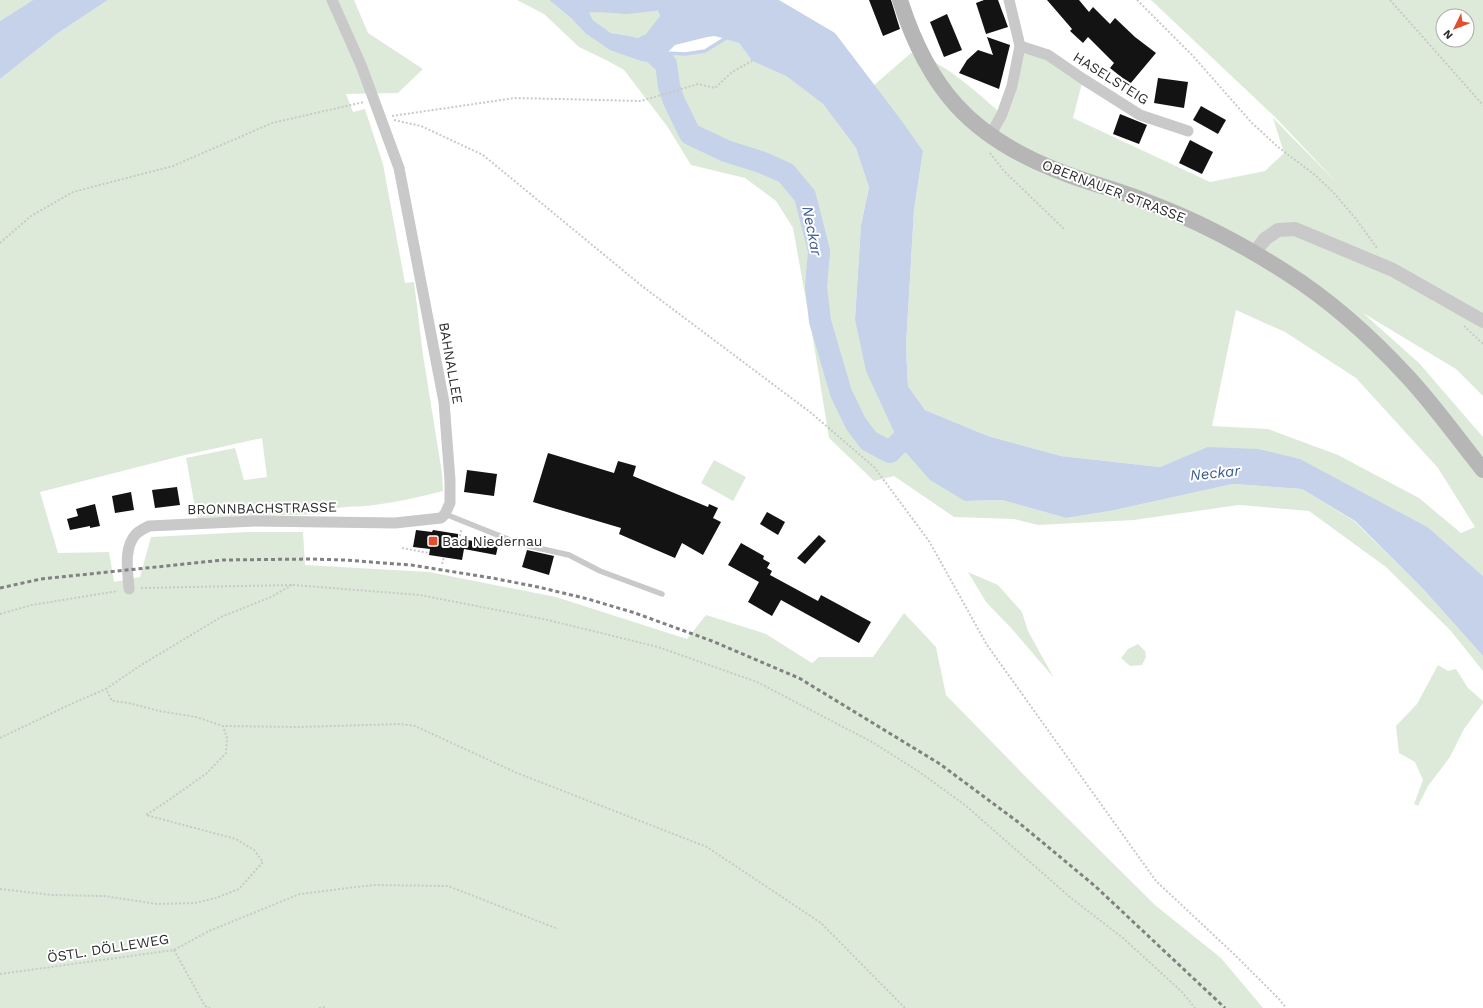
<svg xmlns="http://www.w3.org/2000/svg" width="1483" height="1008" viewBox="0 0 1483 1008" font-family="'Work Sans',sans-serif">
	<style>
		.green { fill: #deead9; fill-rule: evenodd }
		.water { fill: #c5d2ea }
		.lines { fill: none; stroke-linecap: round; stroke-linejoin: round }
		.stream { stroke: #c5d2ea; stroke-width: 3.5 }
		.river { stroke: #c5d2ea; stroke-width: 22 }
		.building { fill: #131313 }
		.path { stroke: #c9c9c9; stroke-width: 2; stroke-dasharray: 2 2; stroke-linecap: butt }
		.service { stroke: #c9c9c9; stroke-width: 5.5 }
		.minor { stroke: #c9c9c9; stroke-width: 11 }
		.tertiary { stroke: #c9c9c9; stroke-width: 14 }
		.secondary { stroke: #b6b6b6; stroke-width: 16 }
		.rail { stroke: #818181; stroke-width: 3; stroke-dasharray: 4 3; stroke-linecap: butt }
		.poi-dot { fill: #e44d2d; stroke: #fff; stroke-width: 1.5 }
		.labels { text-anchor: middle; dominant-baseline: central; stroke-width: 4; stroke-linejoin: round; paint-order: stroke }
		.street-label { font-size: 14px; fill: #2c2c2c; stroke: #fff }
		.poi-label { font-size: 14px; fill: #2c2c2c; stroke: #fff; text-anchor: start }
		.water-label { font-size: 15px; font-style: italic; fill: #3b588d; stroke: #fff }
	</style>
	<rect width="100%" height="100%" fill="#fff"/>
	<!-- green -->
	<g class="green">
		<polygon points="0,0 33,0 0,21"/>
		<path d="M108,0H354L368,33L423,69L398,93L346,94L353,112L365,109L383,164L405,283L414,282L423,355L442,473L443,491C420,497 397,502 374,505C357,508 337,504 322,514L197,518L186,458L235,448L244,480L267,477L262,438L181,456L40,492L58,553L109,552L114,582L140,577L151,537L248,532H303L305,565L429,572L556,597L687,639L706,615L766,634L812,663L819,657H873L904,613L936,647L946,695L1031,782L1155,905L1221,958L1263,1008H0V79L58,33Z"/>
		<polygon points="517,0 549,0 571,18 585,33 667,53 685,54 705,51 726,38 739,43 752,61 786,76 823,104 856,148 869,186 861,225 855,319 965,501 1002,500 1066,518 1110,511 1233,484 1302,489 1354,521 1424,590 1483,656 1483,671 1450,630 1386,567 1309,511 1239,505 1134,520 1038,525 1014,519 954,517 894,476 874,481 829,438 813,339 793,228 776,201 745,178 691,165 667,126 624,70 608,61 579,47 544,14"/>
		<polygon points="581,0 652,0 660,16 642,40 624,35 611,33 593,20 584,2"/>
		<path d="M1151,0H1483V396L1456,369L1363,313L1419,363L1483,437V576L1429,528L1207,447L1160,467L1061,456L988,436L925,410L908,386L906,346L914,210L923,151L873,86L911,53C943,60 977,93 1002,114L1020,46L1083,79L1073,118L1210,182L1265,171L1284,153L1273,118L1340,186L1275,117ZM1443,16H1467V40H1443ZM1236,310L1285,332L1356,378L1438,468L1475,527L1461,533L1419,498L1338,455L1268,429L1212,426Z"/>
		<polygon points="714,460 746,477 733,501 701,483"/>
		<polygon points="968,572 998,585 1022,612 1028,631 1054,678 1012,629 986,602"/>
		<polygon points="1138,644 1145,651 1146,657 1142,665 1130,666 1121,658 1128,649"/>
		<polygon points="1438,665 1448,671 1456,669 1468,688 1483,701 1483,703 1464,729 1450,757 1428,786 1418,806 1414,804 1423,780 1415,762 1399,753 1396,726 1417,704"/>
	</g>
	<!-- water -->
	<g class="water">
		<polygon points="33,0 108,0 58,33 0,79 0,21"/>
		<polygon points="549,0 581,0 584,2 593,20 611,33 624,35 642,39 660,16 653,0 779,0 835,33 901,120 923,151 914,210 906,346 908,386 925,410 988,436 1061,456 1160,467 1207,447 1258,449 1300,459 1429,528 1483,576 1483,656 1424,590 1355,521 1302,489 1233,484 1110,511 1066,518 1002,500 965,501 930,480 901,447 866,371 855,319 861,225 869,187 856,148 823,104 786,76 752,61 739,43 715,36 707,37 675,45 667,53 666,64 641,61 610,50 585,33 571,18"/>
	</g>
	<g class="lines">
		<!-- stream -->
		<polyline class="stream" points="664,50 667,53 685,54 705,51 726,38 724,35"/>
		<!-- river -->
		<g class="river">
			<polyline points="570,2 599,1 626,3 654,0"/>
			<polyline points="646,46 666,64 669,86 673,99 690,134 726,151 761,162 786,173 805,196 819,251 816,287 820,321 841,393 856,424 869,441 890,452 909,433"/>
		</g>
	</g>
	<!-- building -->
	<g class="building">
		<polygon points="869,0 891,0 900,29 883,36"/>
		<polygon points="984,0 998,0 1008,27 986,34 976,3"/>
		<polygon points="1047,0 1079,0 1089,12 1093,7 1110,24 1115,18 1135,37 1156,53 1130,84 1110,68 1114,63 1088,37 1083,43 1070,31 1072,29"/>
		<polygon points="947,14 962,50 944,57 930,22"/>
		<polygon points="987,37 1010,45 999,89 959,73 967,60 978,50 993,55"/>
		<polygon points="1158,78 1188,82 1184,108 1154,103"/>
		<polygon points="1201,106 1226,120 1218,134 1193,120"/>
		<polygon points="1120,114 1147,125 1139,144 1113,134"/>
		<polygon points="1190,140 1213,152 1202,174 1179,163"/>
		<polygon points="548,453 614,473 618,461 636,466 633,476 708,507 709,504 718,508 713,518 721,522 703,555 682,543 675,558 619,534 621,528 533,502"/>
		<polygon points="467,470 497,474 494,496 464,492"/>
		<polygon points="177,487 180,505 155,508 152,490"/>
		<polygon points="131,492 134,510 115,513 112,496"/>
		<polygon points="95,504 100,526 90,528 90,526 70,530 67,519 78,516 76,509"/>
		<polygon points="767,512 785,522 778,535 760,524"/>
		<polygon points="416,530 432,532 433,530 458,534 458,538 498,546 496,555 464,549 462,560 429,555 430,549 413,547"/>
		<polygon points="819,535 826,541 805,564 797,558"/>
		<polygon points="741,543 764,556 763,559 770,563 767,568 772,571 770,575 818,601 821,595 871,622 859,643 781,600 772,616 748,602 759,582 728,565"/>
		<polygon points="527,550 554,556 549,575 522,567"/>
	</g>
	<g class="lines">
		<!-- path -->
		<g class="path">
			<polyline points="1137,0 1193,56 1251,122 1278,147 1315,175 1334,193 1356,219 1377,248"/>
			<polyline points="1390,0 1483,105"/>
			<polyline points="392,116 515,98 641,101 698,84 715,88 732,72 752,61"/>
			<polyline points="394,120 421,126 483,155 642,286 810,412 874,467 929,541 987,645 1156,881 1236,956 1279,999 1286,1008"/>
			<polyline points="990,153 1004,171 1064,229"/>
			<polyline points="0,243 31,216 73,192 173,166 272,123 364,102"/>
			<polyline points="1464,326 1483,344"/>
			<polyline points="402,548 429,553"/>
			<polyline points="458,548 461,530"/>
			<polyline points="442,564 444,557"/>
			<polyline points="292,585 271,597 221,617 138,667 106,689 112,701 129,703 159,711 196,717 223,726 299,727 400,724 415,726 517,773 707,847 821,923 905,1008"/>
			<polyline points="141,588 293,585 420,595 548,620 658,647 757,682 872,742 918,771 965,805 1071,898 1123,938 1182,992 1195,1008"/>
			<polyline points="0,614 32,605 118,591"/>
			<polyline points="0,738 73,703 106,689"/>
			<polyline points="0,889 52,895 104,896 157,904 195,903 216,898 239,889 263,862 254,850 236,839 146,815 169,800 207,773 226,753 227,738 223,726"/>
			<polyline points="174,950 205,1006 210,1008"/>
			<polyline points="0,974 174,950 209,931 300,894 373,885 448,886 558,929"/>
			<polyline points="319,1008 324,1007 325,1008"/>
		</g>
		<!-- service -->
		<polyline class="service" points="445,514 520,544 569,555 600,571 662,594"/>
		<!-- minor -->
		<g class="minor">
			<polyline points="1020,46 1048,55 1083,79 1140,115 1188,131"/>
			<polyline points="990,136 1002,114 1012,86 1020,46 1009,0"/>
			<path d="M129,589C128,572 123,548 136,534C139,531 145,528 149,526L255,521L395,523L441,518L445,514L450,503V480L444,402L399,168L361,65L332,0"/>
		</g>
		<!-- tertiary -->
		<polyline class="tertiary" points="1254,253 1265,239 1278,230 1295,229 1393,270 1483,321"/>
		<!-- secondary -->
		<path class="secondary" d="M900,0C928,88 970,136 1056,170C1085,182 1115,189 1145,201C1194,219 1242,244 1287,273C1331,301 1372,338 1407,376C1435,406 1458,439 1483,470"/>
		<!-- rail -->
		<polyline class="rail" points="0,588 41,579 223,560 310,559 344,560 411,565 492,578 538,587 588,599 635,613 712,641 799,678 940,764 1018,822 1095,886 1225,1008"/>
	</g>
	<!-- markers -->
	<rect class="poi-dot" x="428" y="536" width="10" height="10" rx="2"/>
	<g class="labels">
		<!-- street labels -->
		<g class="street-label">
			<text transform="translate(1111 78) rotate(32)">HASELSTEIG</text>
			<text transform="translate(1114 191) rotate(21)">OBERNAUER STRASSE</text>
			<text transform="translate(451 363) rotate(80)">BAHNALLEE</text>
			<text transform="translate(262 508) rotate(-1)">BRONNBACHSTRASSE</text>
			<text transform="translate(108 948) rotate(-9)">ÖSTL. DÖLLEWEG</text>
		</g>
		<!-- poi labels -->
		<g class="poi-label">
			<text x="442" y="541">Bad Niedernau</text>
		</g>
		<!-- water labels -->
		<g class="water-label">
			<text transform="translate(812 231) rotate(79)">Neckar</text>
			<text transform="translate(1215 473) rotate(-6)">Neckar</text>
		</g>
	</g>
	<!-- north arrow -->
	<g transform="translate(1455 28) rotate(227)"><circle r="19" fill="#ffffff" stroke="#ababab"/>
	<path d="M0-3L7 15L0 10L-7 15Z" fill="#e44d2d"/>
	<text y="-6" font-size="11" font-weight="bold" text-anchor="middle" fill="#2c2c2c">N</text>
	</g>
</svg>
